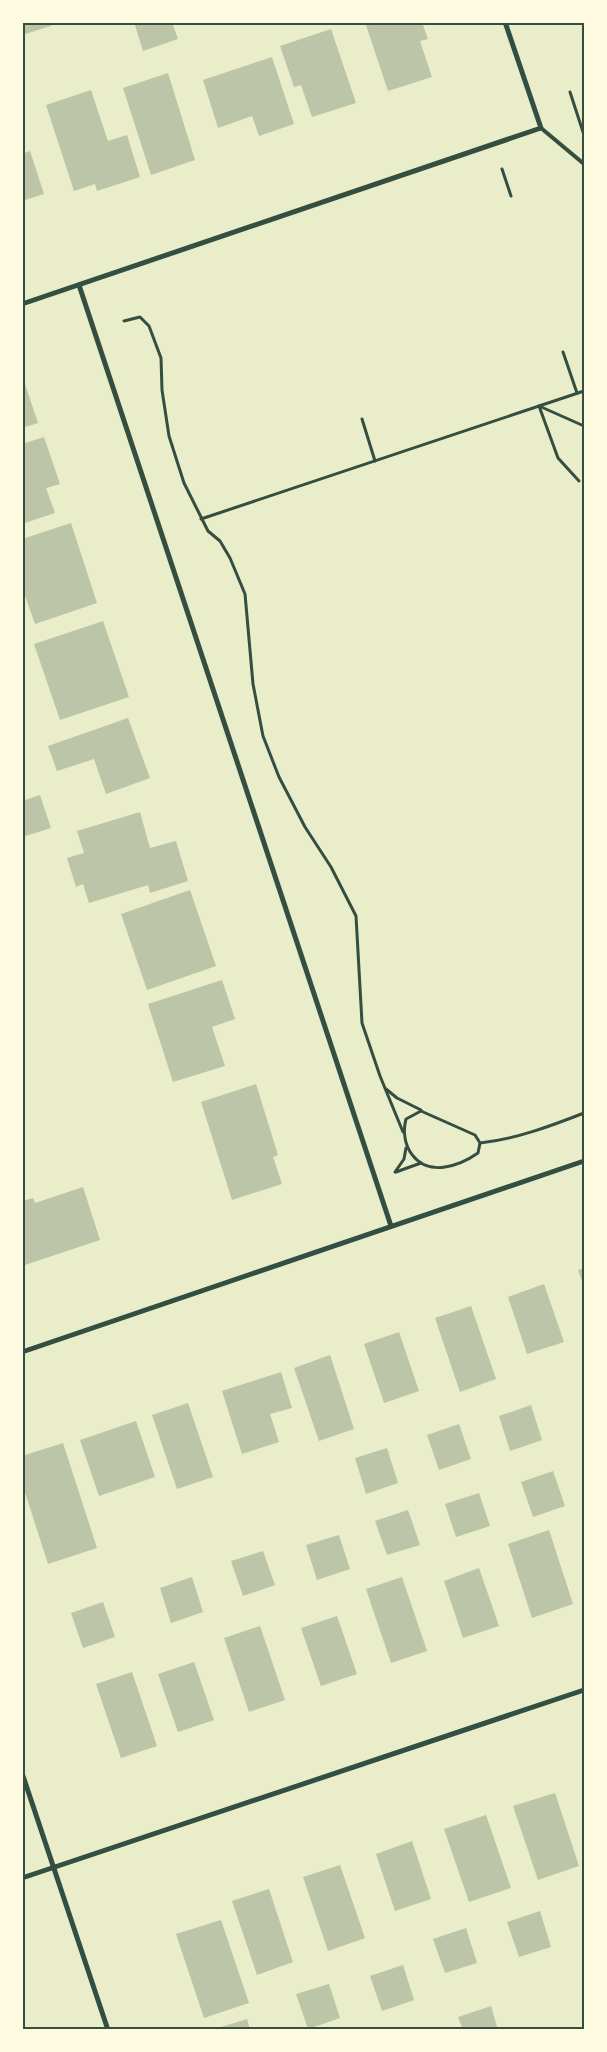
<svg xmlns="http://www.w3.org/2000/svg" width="607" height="2052" viewBox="0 0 607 2052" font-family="'Exo 2',sans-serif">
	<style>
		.building { fill: #bcc5a7 }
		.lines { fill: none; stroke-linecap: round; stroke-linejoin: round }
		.path { stroke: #344e41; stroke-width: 3 }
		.service { stroke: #344e41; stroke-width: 4 }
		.minor { stroke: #344e41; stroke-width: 5 }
		.neatline { fill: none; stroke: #344e41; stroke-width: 2 }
	</style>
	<rect width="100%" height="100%" fill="#e9edc9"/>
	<!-- building -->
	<g class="building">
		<polygon points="22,22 50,22 51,26 22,35"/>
		<polygon points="134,22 172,22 178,39 143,51"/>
		<polygon points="365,22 422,22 428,39 420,41 432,77 388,91"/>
		<polygon points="331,29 356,103 312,117 301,85 294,87 280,46"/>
		<polygon points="272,57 294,124 259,136 252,116 218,128 203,80"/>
		<polygon points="168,73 195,160 151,175 123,88"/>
		<polygon points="91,90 108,141 127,135 140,177 97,191 95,184 74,191 46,105"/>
		<polygon points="30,151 44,194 22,201 22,154"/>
		<polygon points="23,378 38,423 22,428 22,379"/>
		<polygon points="44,437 60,484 46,488 55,513 22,524 22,444"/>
		<polygon points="71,523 97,603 35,624 22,587 22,539"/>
		<polygon points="103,621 129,697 60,720 34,644"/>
		<polygon points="128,718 150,778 106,794 94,759 57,771 48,746"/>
		<polygon points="40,795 51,828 22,837 22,801"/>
		<polygon points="140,812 150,848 176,841 188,881 150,893 148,885 89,903 83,884 76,887 67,858 84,853 77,831"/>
		<polygon points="190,890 216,966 147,990 121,914"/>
		<polygon points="222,980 235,1019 212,1027 225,1066 173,1082 148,1004"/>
		<polygon points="256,1084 278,1155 273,1157 282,1184 232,1200 201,1102"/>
		<polygon points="83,1187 100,1240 22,1266 22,1201 33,1198 35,1203"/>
		<polygon points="584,1268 584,1287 578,1270"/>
		<polygon points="544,1284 564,1342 527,1354 508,1297"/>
		<polygon points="471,1306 496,1379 460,1392 435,1318"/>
		<polygon points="399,1332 419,1391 384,1403 364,1344"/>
		<polygon points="330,1355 354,1429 319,1441 294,1368"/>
		<polygon points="281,1372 292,1408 270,1414 279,1442 242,1454 222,1391"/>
		<polygon points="188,1403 213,1477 177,1489 152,1415"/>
		<polygon points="531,1405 542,1440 510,1451 499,1416"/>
		<polygon points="136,1421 155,1477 99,1496 80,1440"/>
		<polygon points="459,1424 471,1459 439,1470 427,1435"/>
		<polygon points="63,1443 97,1548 48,1564 22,1483 22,1456"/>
		<polygon points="387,1448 398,1483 366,1494 355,1458"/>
		<polygon points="553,1471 565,1506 533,1517 521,1482"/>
		<polygon points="479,1493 490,1526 456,1537 445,1504"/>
		<polygon points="408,1510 420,1545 387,1555 375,1521"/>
		<polygon points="549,1530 573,1604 532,1618 508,1544"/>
		<polygon points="339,1535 350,1569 317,1580 306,1545"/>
		<polygon points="263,1551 275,1585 243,1596 231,1561"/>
		<polygon points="479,1568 499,1626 463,1638 444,1581"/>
		<polygon points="192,1577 203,1612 171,1623 160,1588"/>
		<polygon points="402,1577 427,1651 391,1663 366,1589"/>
		<polygon points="103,1602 115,1637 83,1648 71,1613"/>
		<polygon points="337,1616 357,1674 321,1686 301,1628"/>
		<polygon points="260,1626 285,1700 249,1712 224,1638"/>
		<polygon points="194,1662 214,1720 178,1732 158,1674"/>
		<polygon points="132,1672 157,1746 121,1758 96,1684"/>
		<polygon points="555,1793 579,1866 538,1880 513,1806"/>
		<polygon points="486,1815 511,1888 469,1902 444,1829"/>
		<polygon points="412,1841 431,1899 395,1911 376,1854"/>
		<polygon points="340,1865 365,1938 328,1951 303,1877"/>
		<polygon points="269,1889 293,1962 257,1975 232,1901"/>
		<polygon points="540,1911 551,1947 519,1957 507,1922"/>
		<polygon points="221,1920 249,2003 204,2018 176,1934"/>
		<polygon points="466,1928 477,1963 445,1973 433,1939"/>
		<polygon points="403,1965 414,2000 382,2011 370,1976"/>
		<polygon points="329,1984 340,2018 308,2029 296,1994"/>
		<polygon points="491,2006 498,2030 463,2030 458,2017"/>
		<polygon points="247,2019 250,2030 215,2030 215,2029"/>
	</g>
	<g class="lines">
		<!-- path -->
		<g class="path">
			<polyline points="570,92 584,135"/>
			<polyline points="502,169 511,196"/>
			<polyline points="124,321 140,317 149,326 161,358 162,390 169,436 184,483 208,531 220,541 230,558 245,594 253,684 263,736 279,777 305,827 331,867 356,916 362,1023 380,1076 403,1132"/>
			<polyline points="563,352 577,393"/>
			<polyline points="539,406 558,458 579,481"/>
			<polyline points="539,406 584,426"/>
			<polyline points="362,419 375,461"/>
			<polyline points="201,519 584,391"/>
			<polyline points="386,1089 397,1098 421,1110"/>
			<path d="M421,1111L475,1135L480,1143L478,1153C468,1160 458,1165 445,1167C416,1172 399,1145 406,1119Z"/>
			<path d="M480,1143C516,1139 551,1126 584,1113"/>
			<polyline points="395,1172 404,1159 406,1148"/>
			<polyline points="396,1172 421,1163"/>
		</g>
		<!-- service -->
		<polyline class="service" points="541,128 584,164"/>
		<!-- minor -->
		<g class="minor">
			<polyline points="79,285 391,1226"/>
			<polyline points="22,304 541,128 505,22"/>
			<polyline points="22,1352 584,1161"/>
			<polyline points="22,1773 108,2030"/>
			<polyline points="22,1878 584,1690"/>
		</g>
	</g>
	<!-- border -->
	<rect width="607" height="2052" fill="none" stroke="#fefae0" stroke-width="48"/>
	<rect x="24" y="24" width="559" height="2004" class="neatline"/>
</svg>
